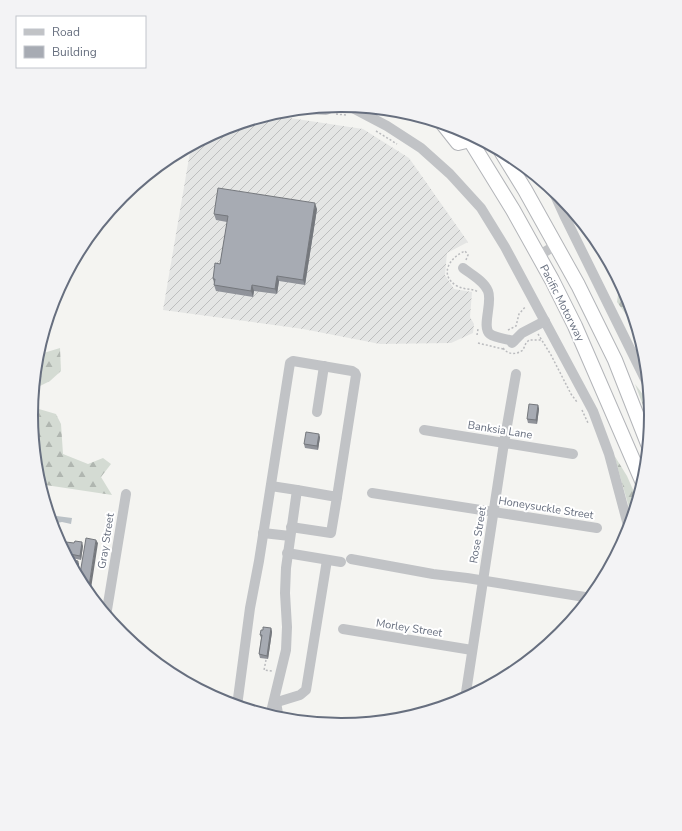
<svg xmlns="http://www.w3.org/2000/svg" width="682" height="831" viewBox="0 0 682 831" font-family="'Nunito Sans',sans-serif">
	<style>
		.industrial { fill: url(#industrial-furrows) }
		.forest { fill: url(#forest-firs) }
		.water { fill: #bac1c6 }
		.lines { fill: none; stroke-linecap: round; stroke-linejoin: round }
		.highway-casing { stroke: #b3b5b9; stroke-width: 16 }
		.path { stroke: #babbbe; stroke-width: 1.5; stroke-dasharray: 2 2; stroke-linecap: butt }
		.minor { stroke: #c1c3c6; stroke-width: 10 }
		.highway { stroke: #fff; stroke-width: 14 }
		.wall { fill: #90939a }
		.shaded-wall { fill: #75787d }
		.building { fill: #a7abb3; stroke: #75787d }
		.labels { text-anchor: middle; dominant-baseline: central; stroke-width: 4; stroke-linejoin: round; paint-order: stroke }
		.street-label { font-size: 11px; fill: #676f7f; stroke: #fff }
		.rim { fill: none; stroke: #676f7f; stroke-width: 2 }
	</style>
	<defs>
		<pattern id="industrial-furrows" width="10" height="10" patternUnits="userSpaceOnUse"><rect width="10" height="10" fill="#e4e5e4"/><path d="M-1 1l2-2M0 10L10 0M9 11l2-2" fill="none" stroke="#bdbebe"/></pattern>
		<pattern id="forest-firs" width="22" height="20" patternUnits="userSpaceOnUse"><rect width="22" height="20" fill="#d4dbd3"/><path d="M5 1l3.5 6h-7zM16 11l3.5 6h-7z" fill="#b0b6b0"/></pattern>
	</defs>
	<rect width="100%" height="100%" fill="#f4f4f1"/>
	<!-- industrial -->
	<polygon class="industrial" points="270,115 363,129 409,158 468,242 447,253 445,275 454,289 472,292 470,317 474,324 473,333 451,343 380,344 303,329 163,310 191,146 223,129"/>
	<!-- forest -->
	<g class="forest">
		<polygon points="619,287 622,287 627,297 638,331 617,302"/>
		<polygon points="60,348 61,371 50,381 34,389 37,355"/>
		<polygon points="635,384 650,404 650,424"/>
		<polygon points="32,407 56,414 61,424 63,454 88,464 103,458 111,464 101,477 112,495 39,484 37,476 31,415"/>
		<polygon points="614,455 627,476 638,501 632,518"/>
	</g>
	<!-- water -->
	<polygon class="water" points="49,515 72,518 71,524 62,522 57,523 50,521"/>
	<g class="lines">
		<!-- highway casing -->
		<g class="highway-casing">
			<g id="highway">
				<polyline points="443,124 458,143 470,140"/>
				<polyline points="465,132 513,210 552,280 575,326 643,483"/>
				<polyline points="501,151 525,190 578,285 615,360 648,444"/>
			</g>
		</g>
		<!-- path -->
		<g class="path">
			<polyline points="336,114 346,115"/>
			<polyline points="376,131 397,144"/>
			<path d="M466,260L468,255L465,251C450,257 438,275 457,286C464,290 472,288 478,292"/>
			<polyline points="508,330 516,326 519,314 526,306"/>
			<polyline points="538,334 551,355 571,394 577,402"/>
			<polyline points="477,335 478,329"/>
			<polyline points="478,343 503,349"/>
			<path d="M503,348C508,355 516,355 523,350L526,343L529,340H542"/>
			<polyline points="582,410 588,423"/>
			<polyline points="621,532 623,543"/>
			<polyline points="266,660 264,670 272,671"/>
		</g>
		<!-- minor -->
		<g class="minor">
			<polyline points="349,106 387,126 421,148 450,174 481,208 505,247 593,411 609,454 629,529"/>
			<polyline points="307,109 326,110 335,106"/>
			<polyline points="553,191 564,215 648,385"/>
			<polyline points="538,256 556,245"/>
			<path d="M463,268C472,275 484,281 488,291C493,303 481,327 490,334C495,338 507,339 514,341"/>
			<polyline points="512,343 522,333 545,321"/>
			<polyline points="317,412 324,366"/>
			<polyline points="424,430 573,454"/>
			<polyline points="271,486 297,490"/>
			<polyline points="372,493 597,528"/>
			<polyline points="291,527 331,533 337,497"/>
			<polyline points="263,533 290,536"/>
			<polyline points="287,553 341,562"/>
			<polyline points="351,559 433,574 467,578 591,598"/>
			<polyline points="106,616 126,494"/>
			<polyline points="343,629 472,650"/>
			<polyline points="465,699 504,443 516,374"/>
			<polyline points="276,702 279,719"/>
			<polyline points="274,703 300,695 306,690 327,560"/>
			<polyline points="237,706 250,608 259,561 290,363 293,361 352,371 355,373 356,375 337,497 297,490 286,568 285,593 287,627 286,650 270,716"/>
		</g>
		<!-- highway -->
		<use href="#highway" class="highway"/>
	</g>
	<!-- wall -->
	<g class="wall">
		<polygon points="317,209 305,285 279,281 277,294 254,291 253,297 216,291 214,285 214,283 213,279 220,264 227,222 216,220 214,214"/>
		<polygon points="538,405 539,409 537,424 528,423 527,419"/>
		<polygon points="320,437 318,450 305,448 304,444"/>
		<polygon points="58,541 83,546 81,560 67,557"/>
		<polygon points="68,559 79,564 78,575 76,575"/>
		<polygon points="271,628 272,632 268,659 260,658 259,654 261,638 260,635 263,630"/>
	</g>
	<!-- shaded-wall -->
	<g class="shaded-wall">
		<polygon points="315,203 317,209 305,285 303,280"/>
		<polygon points="277,276 279,281 277,294 275,289"/>
		<polygon points="252,285 254,291 253,297 251,291"/>
		<polygon points="538,405 539,409 537,424 536,420"/>
		<polygon points="319,434 320,437 318,450 317,446"/>
		<polygon points="96,540 98,543 90,595 88,593"/>
		<polygon points="82,542 83,546 81,560 80,556"/>
		<polygon points="78,561 79,564 78,575 76,572"/>
		<polygon points="271,628 272,632 268,659 267,656"/>
	</g>
	<!-- building -->
	<g class="building">
		<polygon points="218,188 315,203 303,280 277,276 275,289 252,285 251,291 214,285 215,279 213,279 215,263 220,264 228,216 214,214"/>
		<polygon points="529,404 538,405 536,420 527,419"/>
		<polygon points="306,432 319,434 317,446 304,444"/>
		<polygon points="86,538 96,540 88,593 83,588 79,580"/>
		<polygon points="58,541 74,543 75,541 82,542 80,556 65,553"/>
		<polygon points="68,559 78,561 76,572 74,571"/>
		<polygon points="263,627 271,628 267,656 259,654 262,635 260,635 261,630 263,630"/>
	</g>
	<g class="labels">
		<!-- street labels -->
		<g class="street-label">
			<text transform="translate(562 303) rotate(63)">Pacific Motorway</text>
			<text transform="translate(500 430) rotate(9)">Banksia Lane</text>
			<text transform="translate(546 508) rotate(9)">Honeysuckle Street</text>
			<text transform="translate(478 535) rotate(-81)">Rose Street</text>
			<text transform="translate(106 541) rotate(-81)">Gray Street</text>
			<text transform="translate(409 628) rotate(9)">Morley Street</text>
		</g>
	</g>
	<!-- crop -->
	<path d="M0 0H682V831H0ZM38 415a303 303 0 1 1 606 0a303 303 0 1 1-606 0Z" fill="#f3f3f5" fill-rule="evenodd"/>
	<path class="rim" d="M38 415a303 303 0 1 1 606 0a303 303 0 1 1-606 0Z"/>
	<!-- legend -->
	<rect x="16" y="16" width="130" height="52" fill="#ffffff" stroke="#c2c5cc"/>
	<rect x="24" y="29" width="20" height="6" fill="#c1c3c6" stroke="#c2c5cc"/>
	<text x="52" y="36" font-size="12" fill="#676f7f">Road</text>
	<rect x="24" y="46" width="20" height="12" fill="#a7abb3" stroke="#c2c5cc"/>
	<text x="52" y="56" font-size="12" fill="#676f7f">Building</text>
</svg>
